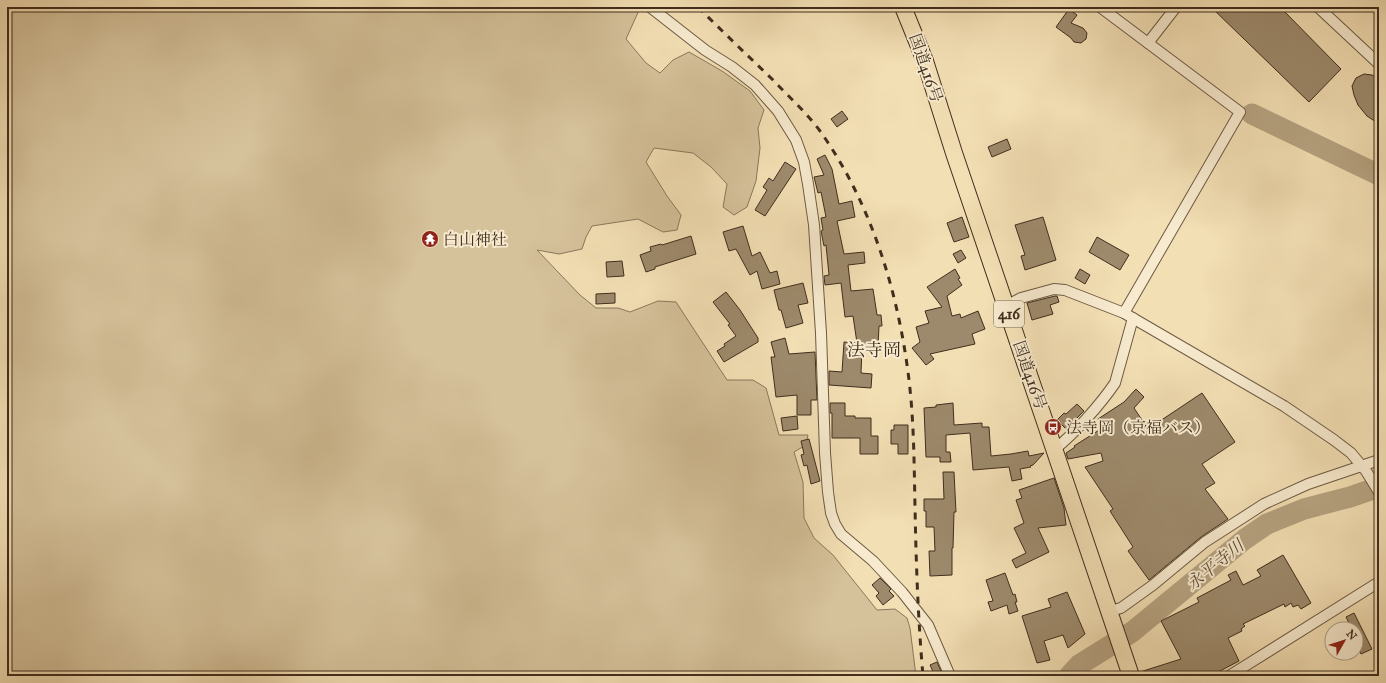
<svg xmlns="http://www.w3.org/2000/svg" width="1386" height="683" viewBox="0 0 1386 683" font-family="'IM FELL Great Primer','Noto Serif JP',serif">
	<style>
		.green { fill: #d5c19a; stroke: #8a785c }
		.lines { fill: none; stroke-linecap: round; stroke-linejoin: round }
		.river { stroke: #b6a381; stroke-width: 21 }
		.building { fill: #9d8a6c; stroke: #402e1d }
		.minor-casing { stroke: #6d5a43; stroke-width: 12 }
		.trunk-casing { stroke: #402e1d; stroke-width: 18 }
		.minor { stroke: #f7eace; stroke-width: 10 }
		.trunk { stroke: #f3dfb4; stroke-width: 16 }
		.rail { stroke: #402e1d; stroke-width: 3; stroke-dasharray: 7 7; stroke-linecap: butt }
		.labels { text-anchor: middle; dominant-baseline: central; stroke-width: 4; stroke-linejoin: round; paint-order: stroke }
		.shield { fill: #f7eace; stroke: #776652; stroke-width: 1 }
		.shield-label { font-size: 15px; font-weight: bold; fill: #402e1d }
		.street-label { font-size: 16px; fill: #402e1d; stroke: #f7eace }
		.poi-label { font-size: 16px; fill: #402e1d; stroke: #f7eace; text-anchor: start }
		.water-label { font-size: 17px; font-style: italic; fill: #5e4b36; stroke: #f7eace }
		.quarter-label { font-size: 18px; fill: #402e1d; stroke: #f7eace }
	</style>
	<rect width="100%" height="100%" fill="#f3dfb4"/>
	<filter id="stains"><feTurbulence type="fractalNoise" baseFrequency=".005" numOctaves="4"/><feColorMatrix values="0 0 0 0 .2 0 0 0 0 .09 0 0 0 0 .02 0 0 0 .5 -.17"/></filter>
	<radialGradient id="worn" r=".72"><stop offset=".6" stop-color="#630" stop-opacity="0"/><stop offset="1" stop-color="#630" stop-opacity=".3"/></radialGradient>
	<!-- green -->
	<polygon class="green" points="7,7 639,7 640,8 626,39 646,63 660,73 673,60 689,52 722,71 750,91 764,110 758,128 760,148 756,181 747,207 734,215 723,207 727,184 711,167 693,153 654,148 646,162 667,196 681,215 677,230 663,232 638,219 592,226 586,237 582,249 559,254 537,250 580,295 596,308 618,308 630,312 658,301 676,302 727,380 753,380 766,388 779,435 808,435 806,445 794,452 803,482 804,518 814,538 833,555 877,610 895,609 907,618 910,628 916,676 7,676"/>
	<g class="lines">
		<!-- river -->
		<g class="river">
			<polyline points="1252,114 1379,175"/>
			<polyline points="1069,676 1079,665 1132,632 1245,539 1267,524 1304,509 1350,497 1379,487"/>
		</g>
	</g>
	<!-- building -->
	<g class="building">
		<polygon points="1211,7 1280,7 1341,69 1309,102"/>
		<polygon points="1069,9 1077,15 1071,23 1083,28 1087,33 1086,39 1081,43 1074,42 1071,38 1056,27"/>
		<polygon points="1364,74 1372,75 1379,79 1379,124 1367,116 1358,105 1354,95 1352,86 1356,78"/>
		<polygon points="842,111 848,119 837,127 831,119"/>
		<polygon points="1007,139 1011,149 992,157 988,147"/>
		<polygon points="825,155 832,169 839,204 852,201 855,217 837,221 844,254 864,252 865,263 848,265 851,291 873,289 877,315 881,315 882,326 879,326 878,347 868,346 868,349 862,348 861,373 872,374 871,388 829,385 829,371 842,372 844,342 857,343 853,316 845,317 841,283 825,285 824,276 829,275 826,245 824,246 821,231 823,230 821,218 826,217 821,192 818,193 814,177 824,175 817,159"/>
		<polygon points="785,162 796,169 765,216 755,210 767,190 763,187 769,178 773,181"/>
		<polygon points="962,217 969,237 954,242 947,223"/>
		<polygon points="1043,217 1056,260 1025,270 1021,256 1025,255 1015,225"/>
		<polygon points="743,226 752,256 760,252 770,273 777,271 780,284 762,289 757,271 750,275 736,249 729,251 723,232"/>
		<polygon points="691,236 696,254 655,267 655,269 646,272 640,255 651,251 650,247 661,244 662,245"/>
		<polygon points="1097,237 1129,255 1120,270 1089,252"/>
		<polygon points="961,250 966,258 958,263 953,254"/>
		<polygon points="622,261 624,276 607,277 606,262"/>
		<polygon points="955,269 960,278 958,279 962,285 947,296 952,316 960,314 961,318 978,311 985,329 972,334 975,344 930,354 934,359 926,365 912,348 920,342 916,327 929,323 925,311 942,307 927,287"/>
		<polygon points="1080,269 1090,275 1085,284 1075,278"/>
		<polygon points="803,283 808,303 798,305 803,323 786,328 781,310 779,310 774,290"/>
		<polygon points="726,292 740,310 758,338 758,342 724,362 717,351 725,346 724,344 736,336 728,325 730,324 713,302"/>
		<polygon points="615,293 615,303 596,304 596,294"/>
		<polygon points="1055,296 1057,296 1059,302 1050,305 1053,314 1032,320 1027,303"/>
		<polygon points="785,338 789,354 815,352 817,400 811,400 811,415 797,415 797,395 776,397 771,357 775,357 771,342"/>
		<polygon points="1136,389 1144,397 1134,408 1148,429 1202,393 1235,442 1202,464 1215,483 1205,489 1228,519 1201,537 1149,580 1128,551 1133,547 1110,511 1113,509 1085,467 1103,461 1101,453 1068,459 1066,453 1075,447 1074,446 1104,427 1098,419 1124,402"/>
		<polygon points="830,403 845,403 845,416 855,416 855,418 871,418 871,436 878,436 878,454 860,454 860,438 832,438 832,413 830,413"/>
		<polygon points="953,403 954,425 982,423 982,427 989,427 991,456 1011,454 1028,451 1029,456 1044,453 1033,465 1030,466 1031,467 1020,469 1022,479 1012,481 1009,467 973,470 970,433 946,435 946,452 950,452 951,462 940,462 940,457 926,457 924,408 936,407 936,405"/>
		<polygon points="1077,404 1084,411 1066,429 1057,420 1064,413 1066,414"/>
		<polygon points="797,416 798,429 783,431 781,418"/>
		<polygon points="894,425 908,425 908,454 898,454 898,444 891,444 891,430 894,430"/>
		<polygon points="809,439 820,481 811,484 807,465 804,466 801,455 804,454 801,441"/>
		<polygon points="943,472 954,472 956,512 954,512 953,548 952,548 952,575 930,576 929,551 935,551 934,527 926,527 926,511 924,511 924,499 944,499"/>
		<polygon points="1054,478 1064,508 1066,525 1038,528 1049,552 1016,568 1012,560 1026,553 1014,528 1024,523 1016,500 1022,498 1019,490"/>
		<polygon points="1283,555 1311,603 1301,609 1298,605 1293,607 1291,603 1285,607 1284,604 1243,624 1245,626 1241,629 1242,631 1228,638 1239,661 1218,672 1220,676 1140,676 1140,672 1181,659 1161,621 1199,602 1197,598 1231,580 1228,575 1236,571 1243,585 1261,576 1257,570"/>
		<polygon points="1005,573 1013,595 1015,594 1017,602 1015,602 1018,611 1009,614 1007,605 991,611 988,602 993,601 986,580"/>
		<polygon points="880,578 891,589 889,591 894,596 883,605 876,596 879,593 872,585"/>
		<polygon points="1067,592 1085,634 1068,648 1063,635 1044,641 1050,660 1037,663 1022,616 1051,607 1048,599"/>
		<polygon points="1354,613 1372,649 1361,654 1356,644 1356,629 1352,629 1346,617"/>
		<polygon points="937,662 943,676 935,676 930,665"/>
	</g>
	<g class="lines">
		<!-- minor casing -->
		<g class="minor-casing">
			<g id="minor">
				<polyline points="650,7 705,50 732,67 755,85 778,111 796,140 804,162 808,184 814,225 821,333 825,453 828,492 831,513 835,524 841,534 873,561 902,592 928,625 950,676"/>
				<polyline points="1100,7 1240,112 1124,313"/>
				<polyline points="1318,7 1379,64"/>
				<polyline points="1148,43 1176,7"/>
				<polyline points="1006,306 1021,298 1054,289 1065,290 1124,313 1284,406 1334,440 1351,453 1366,471 1379,492"/>
				<path d="M1055,449C1075,433 1100,405 1115,383L1133,318"/>
				<polyline points="1110,611 1121,608 1153,585 1205,542 1264,504 1308,484 1379,460"/>
				<polyline points="1229,676 1379,582"/>
			</g>
		</g>
		<!-- trunk casing -->
		<g class="trunk-casing">
			<polyline id="trunk" points="903,7 925,61 954,153 1131,676"/>
		</g>
		<!-- minor -->
		<use href="#minor" class="minor"/>
		<!-- trunk -->
		<use href="#trunk" class="trunk"/>
		<!-- rail -->
		<path class="rail" d="M698,7C722,31 747,55 772,79C788,96 806,112 820,131C870,201 897,288 908,372C914,417 914,461 915,506C916,562 918,619 923,676"/>
	</g>
	<!-- icons -->
	<defs>
		<g id="temple-disc" transform="scale(0.9)"><circle r="9.5" fill="#8f2418" stroke="#f7eace"/><path d="M0-6L5-2H3V0L6.5 2.5H4V6H1.5V3h-3V6H-4V2.5H-6.5L-3 0V-2H-5Z" fill="#fff"/></g>
		<g id="bus-disc" transform="scale(0.9)"><circle r="9.5" fill="#8f2418" stroke="#f7eace"/><path d="M-5-6H5V4H4V6H2V4H-2V6H-4V4H-5ZM-3.5-4V0h7V-4ZM-3.5 1.2v1.5H-2V1.2ZM2 1.2v1.5H3.5V1.2Z" fill="#fff"/></g>
	</defs>
	<g fill-rule="evenodd">
		<use href="#temple-disc" x="430" y="239"/>
		<use href="#bus-disc" x="1053" y="427"/>
	</g>
	<g class="labels">
		<!-- shield labels -->
		<rect class="shield" x="994" y="301" width="30" height="26" rx="3"/>
		<g class="shield-label">
			<text x="1009" y="314">416</text>
		</g>
		<!-- street labels -->
		<g class="street-label">
			<text transform="translate(926 68) rotate(71)">国道416号</text>
			<text transform="translate(1030 375) rotate(71)">国道416号</text>
		</g>
		<!-- poi labels -->
		<g class="poi-label">
			<text x="443" y="239">白山神社</text>
			<text x="1066" y="427">法寺岡（京福バス）</text>
		</g>
		<!-- water labels -->
		<g class="water-label">
			<text transform="translate(1215 565) rotate(-39)">永平寺川</text>
		</g>
		<!-- quarter labels -->
		<g class="quarter-label">
			<text x="874" y="350">法寺岡</text>
		</g>
	</g>
	<!-- margin -->
	<rect width="1386" height="683" fill="none" stroke="#f3dfb4" stroke-width="24"/>
	<rect x="8" y="8" width="1370" height="667" fill="none" stroke="#402e1d" stroke-width="2"/>
	<rect x="12" y="12" width="1362" height="659" fill="none" stroke="#402e1d"/>
	<!-- north arrow -->
	<g transform="translate(1344 641) rotate(51)"><circle r="19" fill="#f7eace" stroke="#ae9f87"/>
	<path d="M0-3L7 15L0 10L-7 15Z" fill="#8f2418"/>
	<text y="-6" font-size="11" font-weight="bold" text-anchor="middle" fill="#402e1d">N</text>
	</g>
	<rect width="100%" height="100%" filter="url(#stains)"/>
	<rect width="100%" height="100%" fill="url(#worn)"/>
</svg>
